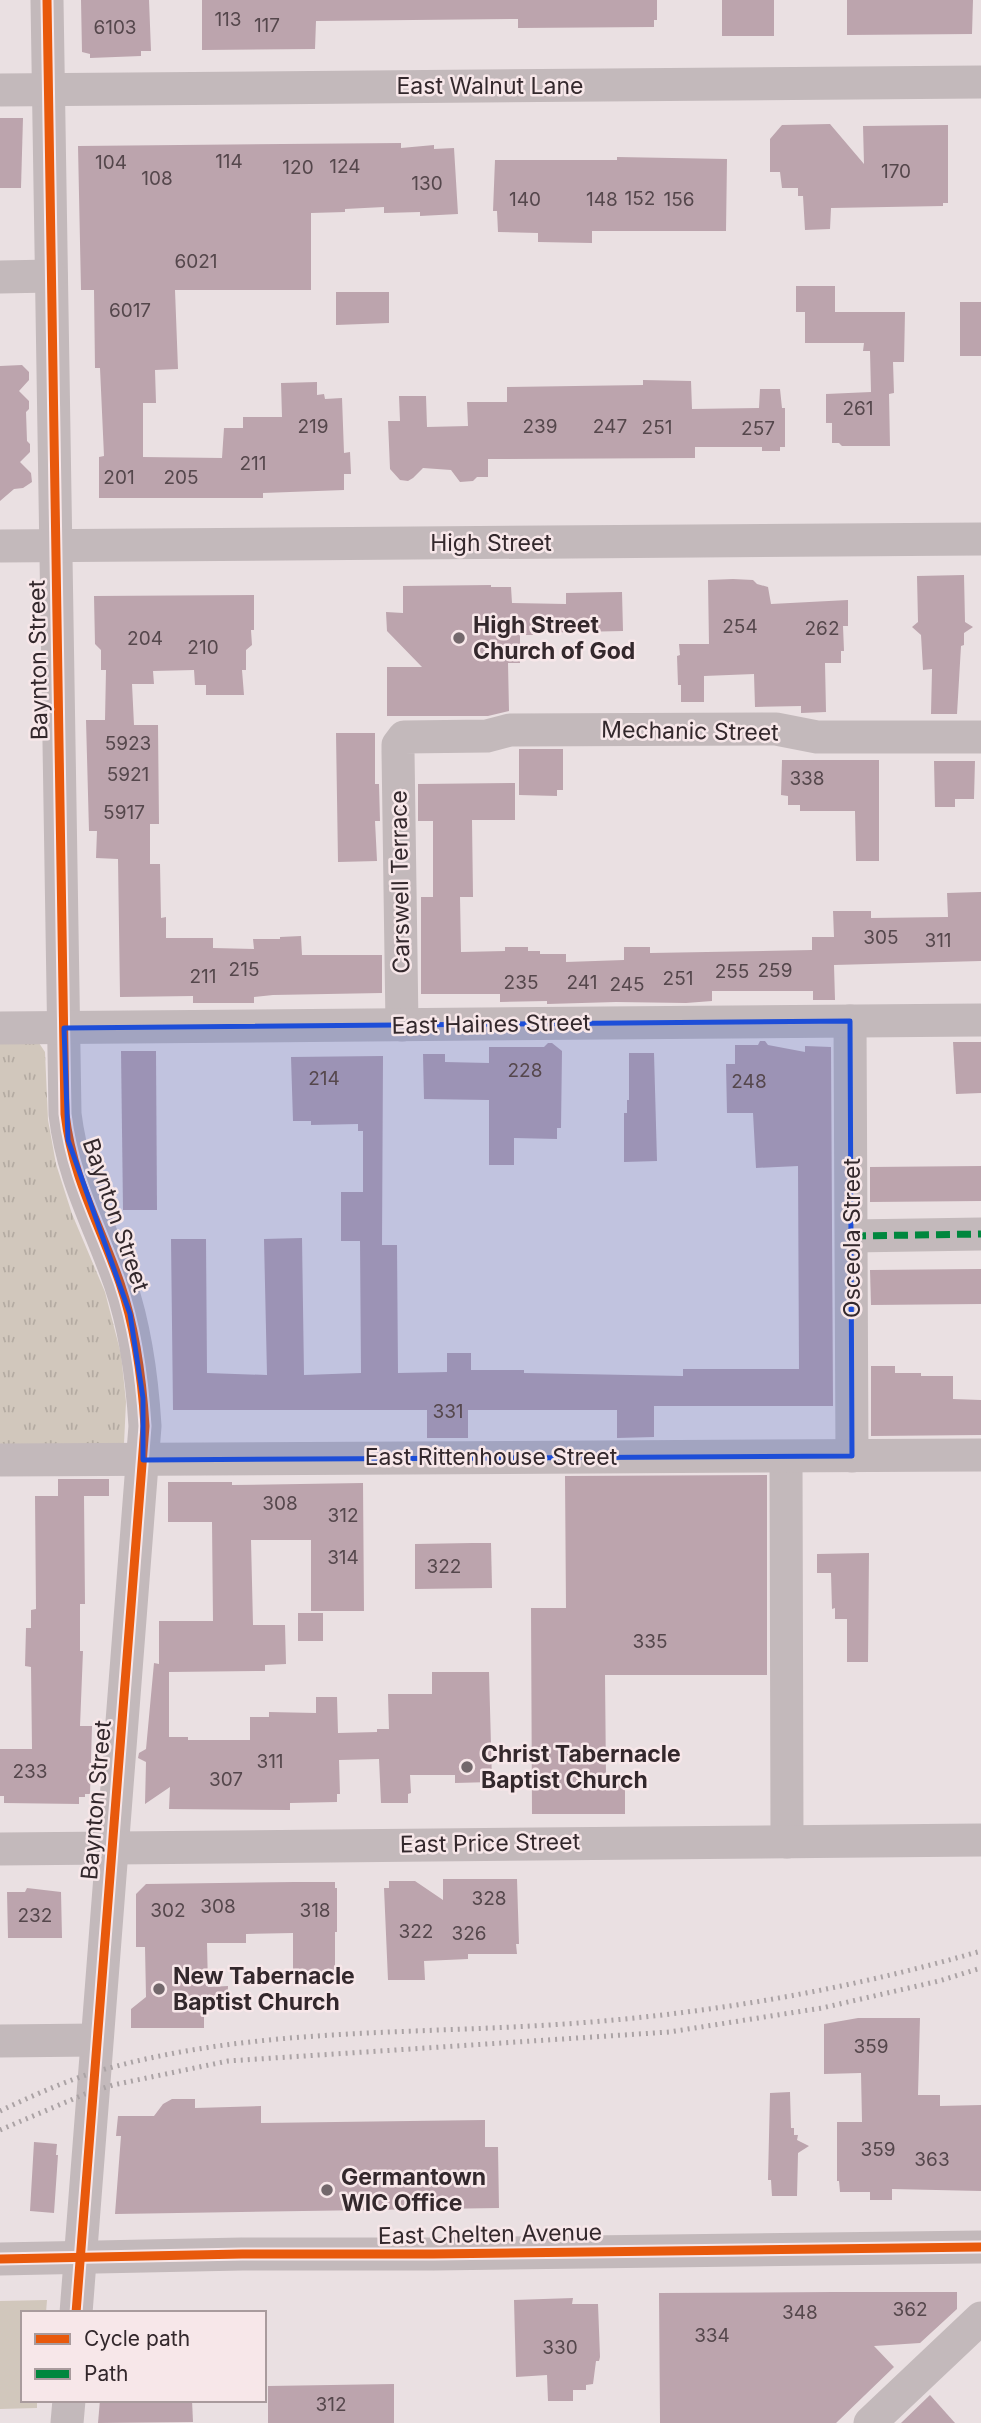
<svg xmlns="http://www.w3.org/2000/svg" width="981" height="2423" viewBox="0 0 981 2423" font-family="Inter,sans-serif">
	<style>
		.green { fill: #d1c7bc }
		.park { fill: url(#park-tufts) }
		.building { fill: #bca4ad }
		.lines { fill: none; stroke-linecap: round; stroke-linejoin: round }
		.minor { stroke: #c3b9bb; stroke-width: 33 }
		.rail { stroke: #aba3a5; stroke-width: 5; stroke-dasharray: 2 5; stroke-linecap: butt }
		.quiet { stroke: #00873e; stroke-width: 7; stroke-dasharray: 14 7; stroke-linecap: butt }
		.cycleway-casing { stroke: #f7e7e9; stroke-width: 13 }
		.cycleway { stroke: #e8590c; stroke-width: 9 }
		.marked { fill: #1d4ed8; fill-opacity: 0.2; stroke: #1d4ed8; stroke-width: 5; stroke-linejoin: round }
		.poi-dot { fill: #73686c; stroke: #f7e7e9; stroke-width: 2.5 }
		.labels { text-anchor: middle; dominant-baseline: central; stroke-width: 5; stroke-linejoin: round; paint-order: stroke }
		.number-label { font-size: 19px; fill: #55474c }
		.street-label { font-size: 23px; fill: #33282c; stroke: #f7e7e9 }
		.poi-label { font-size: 23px; font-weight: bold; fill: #33282c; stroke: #f7e7e9; text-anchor: start }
	</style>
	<defs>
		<pattern id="park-tufts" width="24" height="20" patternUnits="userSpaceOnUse" patternTransform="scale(1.75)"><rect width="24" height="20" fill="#d1c7bc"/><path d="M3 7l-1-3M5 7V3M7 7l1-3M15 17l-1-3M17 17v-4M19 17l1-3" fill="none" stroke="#b4aba2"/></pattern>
	</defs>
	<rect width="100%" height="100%" fill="#eae0e2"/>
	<!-- green -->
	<polygon class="green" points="47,2300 46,2313 23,2313 23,2400 37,2400 37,2408 0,2409 0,2301"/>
	<!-- park -->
	<polygon class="park" points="0,1042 39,1043 45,1052 48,1120 56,1164 72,1214 105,1292 121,1354 126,1402 124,1444 0,1449"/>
	<!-- building -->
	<g class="building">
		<polygon points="81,0 149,0 151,51 141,51 141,56 90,58 90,54 82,52"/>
		<polygon points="202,0 657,0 657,20 654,20 654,27 518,28 518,19 316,21 315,49 202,50"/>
		<rect x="722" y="0" width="52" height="36"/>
		<polygon points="847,0 973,0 972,34 847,35"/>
		<polygon points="0,118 23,118 21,188 0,188"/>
		<polygon points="830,124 864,164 863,126 948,125 948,203 943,203 943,206 831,208 830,229 805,230 803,196 798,196 798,188 782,188 780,172 770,172 770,139 782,125"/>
		<polygon points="401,143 401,148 434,145 434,149 454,148 458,214 420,216 420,212 384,213 384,207 345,209 345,212 311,213 311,290 175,290 178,369 155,370 156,403 143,403 143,457 222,458 224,428 243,428 243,417 282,417 281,383 317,382 317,395 324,394 325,399 342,398 344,453 350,452 351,474 344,474 344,490 263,493 263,498 99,498 99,457 104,456 100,368 95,368 94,290 81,290 78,146"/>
		<polygon points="617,157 727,159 726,231 592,231 592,243 538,242 538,233 498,232 497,211 493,211 495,160 617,160"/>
		<polygon points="796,286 835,286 835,312 905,312 904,362 893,362 894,393 889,394 890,446 842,446 839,443 832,443 832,423 826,423 826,394 871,392 870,351 863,351 864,343 805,343 805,312 796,312"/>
		<polygon points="336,292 389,292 389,323 336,325"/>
		<rect x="960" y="302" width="21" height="54"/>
		<polygon points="22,365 29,372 29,380 19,391 29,401 29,409 26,412 27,441 30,444 30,452 20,462 31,473 32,482 23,488 14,489 0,501 0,366"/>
		<polygon points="643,380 691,381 692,409 759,408 760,389 780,389 782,408 785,408 785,447 780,447 780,451 762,451 762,447 695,447 695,458 488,459 488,477 477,477 473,481 460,482 451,470 423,468 413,478 408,481 400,480 390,469 388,421 400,421 399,396 426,396 427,427 468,426 467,402 507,402 507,387 643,385"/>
		<polygon points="964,575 965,622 973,627 964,633 964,645 961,646 957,714 931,714 932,669 923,670 921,635 912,627 918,622 917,576"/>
		<polygon points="733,579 753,580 757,584 768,587 771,604 848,600 848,626 843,626 844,651 841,651 841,663 825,663 826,712 801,713 801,706 755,707 754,674 704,676 704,702 681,702 681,685 678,685 677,656 680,655 679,644 709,644 708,580"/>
		<polygon points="491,585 491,587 511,587 512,603 566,604 566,593 622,592 623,631 533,633 533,635 520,635 520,663 508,663 509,711 488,716 387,716 387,667 422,667 387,631 386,612 403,613 403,586"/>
		<polygon points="254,595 254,630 251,630 252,645 246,650 246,670 242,670 244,695 206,695 206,685 195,685 194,670 153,671 154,684 132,684 134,725 158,725 159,824 150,824 150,864 160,864 161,918 166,917 166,938 213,938 213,948 254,949 253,939 280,939 280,937 301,936 302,955 382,955 382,993 273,995 254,997 254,1003 193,1003 193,996 120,997 118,859 96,858 97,831 89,831 86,720 105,720 106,670 101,670 101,650 95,644 94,596"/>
		<polygon points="336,733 375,733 375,784 379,784 380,821 375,821 377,861 338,862"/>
		<polygon points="519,749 563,749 563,790 557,790 557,796 519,795"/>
		<polygon points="782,760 879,760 879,861 856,861 855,811 800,811 800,805 788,805 788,796 781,795"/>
		<polygon points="934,761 975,761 974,799 955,799 955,807 935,807"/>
		<polygon points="515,783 515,820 472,820 473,897 460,897 461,952 505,951 505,947 528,947 528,951 540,951 540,954 566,954 566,962 624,960 624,947 650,947 650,953 812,950 812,937 834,937 833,911 871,911 871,918 948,917 947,893 981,892 981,961 834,965 835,1000 813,1000 813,991 712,991 712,1001 686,1003 616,1002 547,1004 547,1001 500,1002 500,994 421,994 421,897 433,897 433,821 418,821 418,784"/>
		<polygon points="760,1041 765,1041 768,1045 805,1052 805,1046 831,1047 833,1406 654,1406 654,1437 617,1438 617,1410 468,1410 468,1438 427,1438 427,1410 173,1410 171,1239 206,1239 207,1373 267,1375 264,1239 302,1238 304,1375 361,1373 360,1241 341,1241 341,1192 363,1192 363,1131 358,1131 358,1124 311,1125 311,1121 293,1121 291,1057 383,1056 382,1245 397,1245 398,1373 447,1372 447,1353 471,1353 471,1370 524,1370 524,1373 683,1376 683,1369 799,1369 798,1166 756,1168 753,1113 727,1113 726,1064 735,1064 735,1045 758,1045"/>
		<polygon points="953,1042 981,1042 981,1093 956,1094"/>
		<polygon points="548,1043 552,1043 562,1051 561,1128 557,1128 557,1139 514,1138 514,1165 489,1165 489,1100 424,1099 423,1054 445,1054 445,1062 489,1063 489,1047 544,1047"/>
		<polygon points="121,1051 156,1051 157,1210 123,1210"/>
		<polygon points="629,1053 654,1053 657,1161 624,1162 624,1113 627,1113 627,1100 629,1100"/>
		<polygon points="981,1166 981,1201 870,1202 870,1167"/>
		<polygon points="981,1269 981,1304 871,1305 870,1270"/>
		<polygon points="871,1366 895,1366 895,1373 921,1373 921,1376 953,1376 953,1399 981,1400 981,1435 871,1436"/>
		<polygon points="767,1475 767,1675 605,1675 606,1779 625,1779 625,1814 532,1814 531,1608 566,1608 565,1476"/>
		<polygon points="58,1479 109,1479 109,1496 84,1496 85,1604 80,1604 80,1651 83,1651 80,1726 92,1726 90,1794 85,1794 85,1797 79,1797 79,1804 4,1803 4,1796 0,1796 0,1749 32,1749 31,1667 25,1666 26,1628 31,1628 31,1610 36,1609 35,1496 58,1496"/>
		<polygon points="168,1482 232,1482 232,1485 363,1483 364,1611 311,1611 311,1540 251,1540 253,1625 285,1625 286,1664 265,1665 265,1671 169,1672 169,1737 188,1737 188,1740 250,1740 250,1717 269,1717 269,1712 316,1713 316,1697 337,1697 338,1733 377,1732 377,1729 389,1729 388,1694 432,1694 432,1672 489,1672 492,1782 455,1783 455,1775 410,1775 411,1793 408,1794 408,1803 381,1803 379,1759 339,1760 340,1794 337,1794 337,1802 290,1803 290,1810 169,1809 170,1787 145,1804 146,1762 138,1758 139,1753 146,1749 154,1663 159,1664 159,1621 213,1621 212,1522 168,1522"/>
		<polygon points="472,1543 491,1543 492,1588 415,1589 415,1544"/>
		<polygon points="869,1553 868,1662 847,1662 847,1619 835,1619 835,1608 832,1609 831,1573 817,1573 817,1554"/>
		<rect x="298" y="1613" width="25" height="28"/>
		<polygon points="443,1879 517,1879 519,1944 516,1944 517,1954 468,1954 468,1959 424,1961 425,1980 388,1980 384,1888 389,1888 389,1881 415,1881 443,1900"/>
		<polygon points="295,1882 335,1882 335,1888 337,1888 337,1932 335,1932 335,1976 293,1975 293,1933 246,1934 246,1943 207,1943 208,1987 228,1986 227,2008 204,2008 204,2028 131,2028 131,2009 146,1997 145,1947 136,1947 136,1894 146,1884"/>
		<polygon points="27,1888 61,1892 62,1938 8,1938 7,1892 25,1892"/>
		<polygon points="858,2018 920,2018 918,2095 940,2095 940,2106 981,2105 981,2191 892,2189 892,2200 870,2200 870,2192 840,2192 839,2181 837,2181 837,2122 862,2122 861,2073 824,2074 824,2024"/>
		<polygon points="790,2092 791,2128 794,2128 794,2135 798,2135 797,2140 809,2146 798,2153 797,2196 772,2196 771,2180 768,2180 770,2093"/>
		<polygon points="172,2099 195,2099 195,2108 261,2106 261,2123 485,2120 485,2147 498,2147 499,2208 115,2214 121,2136 116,2136 118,2116 154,2116 163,2104"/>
		<polygon points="34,2142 57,2144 56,2155 58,2155 54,2213 30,2211"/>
		<polygon points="834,2292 957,2292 957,2309 920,2343 874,2346 894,2367 836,2423 660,2423 659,2293"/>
		<polygon points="573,2298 572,2304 598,2304 600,2357 599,2361 596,2361 593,2384 586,2385 586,2390 573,2390 573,2401 548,2401 547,2375 516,2377 514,2300"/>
		<polygon points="394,2384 394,2423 268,2423 268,2386"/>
		<polygon points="930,2395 955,2423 901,2423"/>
		<polygon points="100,2400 192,2400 193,2422 98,2423"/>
	</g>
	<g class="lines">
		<!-- minor -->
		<g class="minor">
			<path d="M47,0L65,1114C73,1180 99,1222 120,1283C136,1330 142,1377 145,1426L76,2313"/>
			<polyline points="0,90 981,82"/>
			<polyline points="0,277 51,276"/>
			<polyline points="0,546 981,539"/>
			<polyline points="850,1021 852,1456"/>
			<polyline points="402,1025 398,751 398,745 404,737 487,736 510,730 776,729 817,737 981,737"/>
			<polyline points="0,1028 981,1020"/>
			<polyline points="852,1236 981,1234"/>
			<polyline points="786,1457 787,1842"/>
			<polyline points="0,1460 981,1455"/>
			<polyline points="0,1849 981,1840"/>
			<polyline points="0,2041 96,2040"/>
			<polyline points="0,2259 242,2254 433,2254 981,2247"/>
			<polyline points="67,2423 69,2400"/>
			<polyline points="870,2423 981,2318"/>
		</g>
		<!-- rail -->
		<g class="rail">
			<path d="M0,2111C36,2094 74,2077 113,2067C254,2029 404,2034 549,2025C696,2016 840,1992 981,1951"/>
			<polyline points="0,2130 85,2094 113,2085 228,2061 669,2032 822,2008 939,1981 981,1968"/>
		</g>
		<!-- quiet -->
		<polyline class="quiet" points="852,1236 981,1234"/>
		<!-- cycleway casing -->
		<g class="cycleway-casing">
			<g id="cycleway">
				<path d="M47,0L65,1114C73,1180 99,1222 120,1283C136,1330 142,1377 145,1426L76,2313"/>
				<polyline points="0,2259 242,2254 433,2254 981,2247"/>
			</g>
		</g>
		<!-- cycleway -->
		<use href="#cycleway" class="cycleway"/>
	</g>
	<!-- marked area -->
	<path class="marked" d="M850,1021L852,1456L143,1460V1398L130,1314L68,1140L64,1028Z"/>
	<!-- markers -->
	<g class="poi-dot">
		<circle cx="459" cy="638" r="7"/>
		<circle cx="467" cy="1767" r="7"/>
		<circle cx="159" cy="1989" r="7"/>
		<circle cx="327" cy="2190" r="7"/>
	</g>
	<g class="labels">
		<!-- number labels -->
		<g class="number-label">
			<text x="228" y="19">113</text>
			<text x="267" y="25">117</text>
			<text x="115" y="27">6103</text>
			<text x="229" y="161">114</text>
			<text x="111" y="162">104</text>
			<text x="345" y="166">124</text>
			<text x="298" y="167">120</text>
			<text x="896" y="171">170</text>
			<text x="157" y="178">108</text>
			<text x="427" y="183">130</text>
			<text x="640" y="198">152</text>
			<text x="525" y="199">140</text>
			<text x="602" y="199">148</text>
			<text x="679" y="199">156</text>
			<text x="196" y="261">6021</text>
			<text x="130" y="310">6017</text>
			<text x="858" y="408">261</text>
			<text x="313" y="426">219</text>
			<text x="540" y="426">239</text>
			<text x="610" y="426">247</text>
			<text x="657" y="427">251</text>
			<text x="758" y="428">257</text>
			<text x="253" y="463">211</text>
			<text x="119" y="477">201</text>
			<text x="181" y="477">205</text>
			<text x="740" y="626">254</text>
			<text x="822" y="628">262</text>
			<text x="145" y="638">204</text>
			<text x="203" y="647">210</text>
			<text x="128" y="743">5923</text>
			<text x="128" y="774">5921</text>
			<text x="807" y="778">338</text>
			<text x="124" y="812">5917</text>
			<text x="881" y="937">305</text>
			<text x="938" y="940">311</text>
			<text x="244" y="969">215</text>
			<text x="775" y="970">259</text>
			<text x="732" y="971">255</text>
			<text x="203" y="976">211</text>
			<text x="678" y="978">251</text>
			<text x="521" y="982">235</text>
			<text x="582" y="982">241</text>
			<text x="627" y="984">245</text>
			<text x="525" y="1070">228</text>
			<text x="324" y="1078">214</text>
			<text x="749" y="1081">248</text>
			<text x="448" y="1411">331</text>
			<text x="280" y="1503">308</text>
			<text x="343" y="1515">312</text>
			<text x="343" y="1557">314</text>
			<text x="444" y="1566">322</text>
			<text x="650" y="1641">335</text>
			<text x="270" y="1761">311</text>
			<text x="30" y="1771">233</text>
			<text x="226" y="1779">307</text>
			<text x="489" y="1898">328</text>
			<text x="218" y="1906">308</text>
			<text x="168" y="1910">302</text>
			<text x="315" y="1910">318</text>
			<text x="35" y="1915">232</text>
			<text x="416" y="1931">322</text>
			<text x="469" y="1933">326</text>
			<text x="871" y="2046">359</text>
			<text x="878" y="2149">359</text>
			<text x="932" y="2159">363</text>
			<text x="910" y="2309">362</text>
			<text x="800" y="2312">348</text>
			<text x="712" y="2335">334</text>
			<text x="560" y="2347">330</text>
			<text x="331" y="2404">312</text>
		</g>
		<!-- street labels -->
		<g class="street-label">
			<text x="490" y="86">East Walnut Lane</text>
			<text x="491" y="543">High Street</text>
			<text transform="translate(38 660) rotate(-91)">Baynton Street</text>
			<text transform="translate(690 731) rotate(1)">Mechanic Street</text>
			<text transform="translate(400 882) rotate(-91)">Carswell Terrace</text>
			<text transform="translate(491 1024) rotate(-1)">East Haines Street</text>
			<text transform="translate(116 1215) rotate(71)">Baynton Street</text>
			<text transform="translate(852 1238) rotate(-90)">Osceola Street</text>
			<text x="491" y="1457">East Rittenhouse Street</text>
			<text transform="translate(96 1800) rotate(-85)">Baynton Street</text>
			<text transform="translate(490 1843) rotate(-1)">East Price Street</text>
			<text transform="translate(490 2234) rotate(-1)">East Chelten Avenue</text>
		</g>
		<!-- poi labels -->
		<g class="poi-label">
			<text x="473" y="625">High Street<tspan x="473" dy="26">Church of God</tspan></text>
			<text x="481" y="1754">Christ Tabernacle<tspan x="481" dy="26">Baptist Church</tspan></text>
			<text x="173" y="1976">New Tabernacle<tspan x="173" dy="26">Baptist Church</tspan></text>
			<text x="341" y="2177">Germantown<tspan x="341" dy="26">WIC Office</tspan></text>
		</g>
	</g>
	<!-- legend -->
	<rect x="21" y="2311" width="245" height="91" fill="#f7e7e9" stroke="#a99b9d" stroke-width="2"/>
	<rect x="35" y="2334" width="35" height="10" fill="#e8590c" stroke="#a99b9d" stroke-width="2"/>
	<text x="84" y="2346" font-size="21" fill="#33282c">Cycle path</text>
	<rect x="35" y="2369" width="35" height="10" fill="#00873e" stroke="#a99b9d" stroke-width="2"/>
	<text x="84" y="2381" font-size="21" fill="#33282c">Path</text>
</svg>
